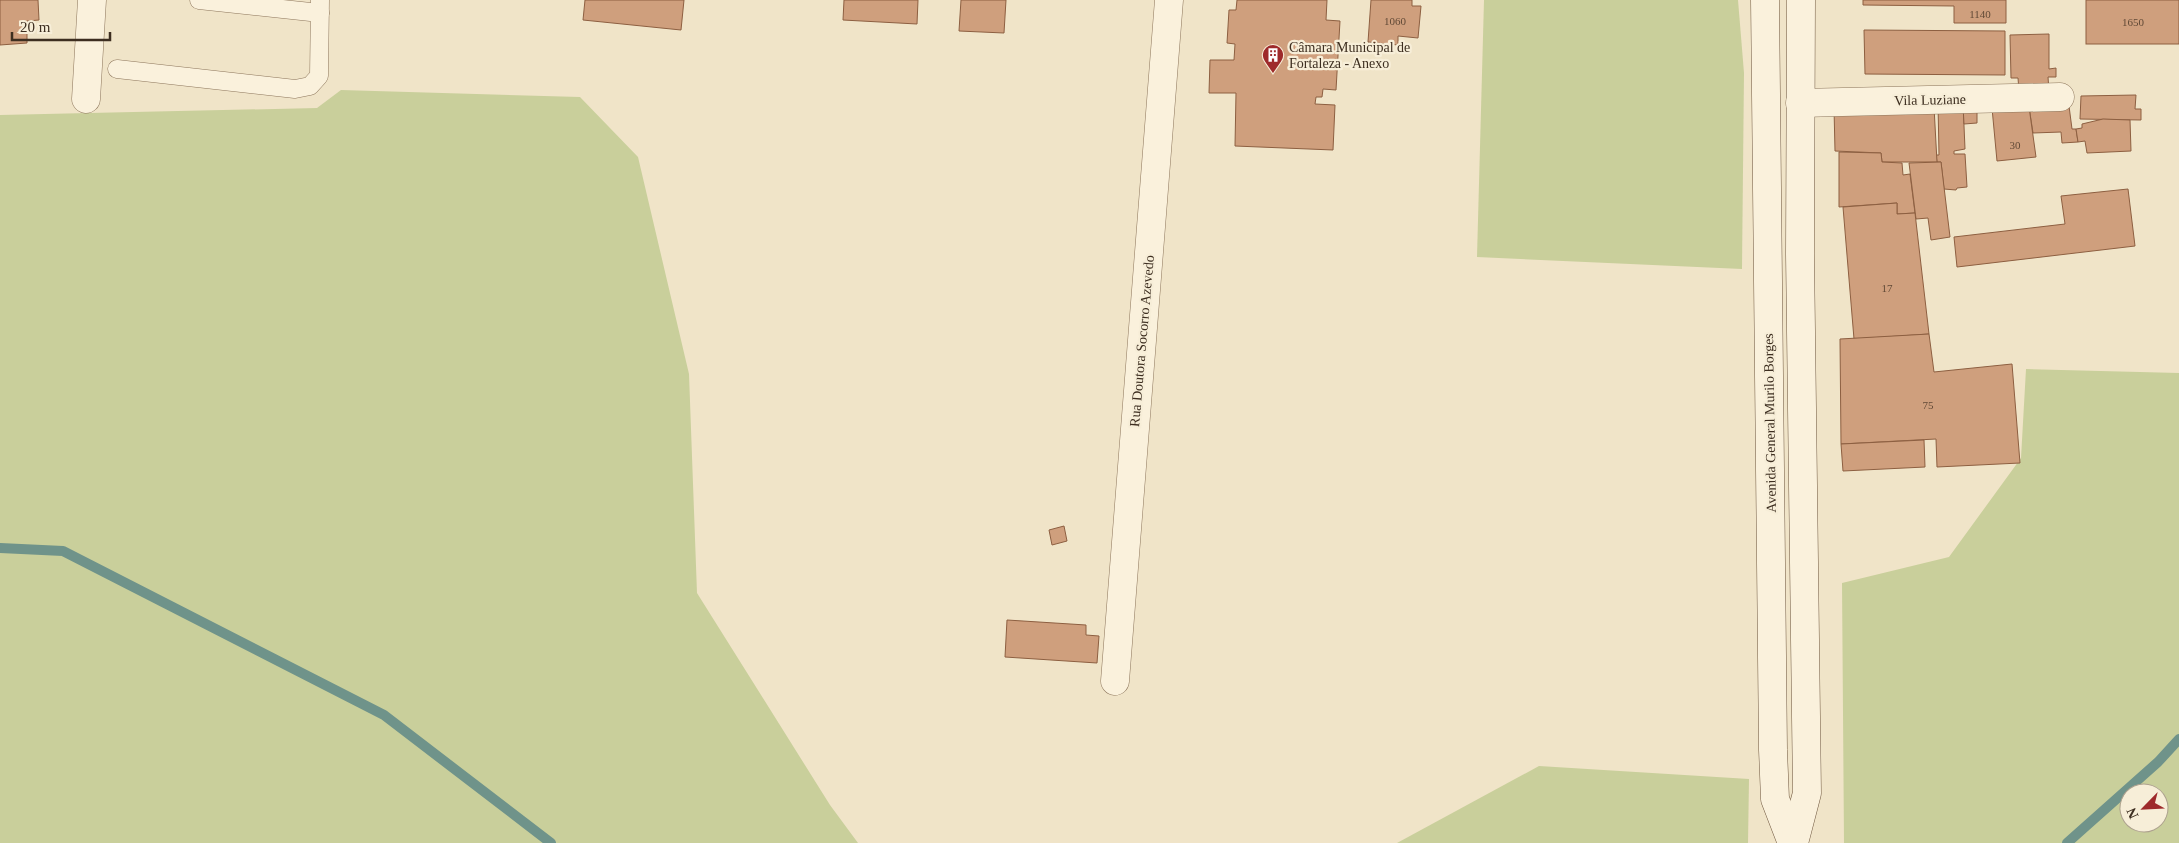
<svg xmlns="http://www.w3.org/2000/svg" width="2179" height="843" viewBox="0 0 2179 843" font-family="'Times New Roman',serif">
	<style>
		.green { fill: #c9cf9b; fill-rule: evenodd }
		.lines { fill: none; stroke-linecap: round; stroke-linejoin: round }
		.stream { stroke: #6f938a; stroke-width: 10 }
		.building { fill: #cf9f7d; stroke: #8d5f41 }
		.lane-casing { stroke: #8d765c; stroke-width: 19 }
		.street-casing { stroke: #8d765c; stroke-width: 29 }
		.secondary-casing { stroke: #6f573f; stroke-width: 29 }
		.lane { stroke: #faf1dc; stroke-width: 18 }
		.street { stroke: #faf1dc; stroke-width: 28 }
		.secondary { stroke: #faf1dc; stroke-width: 28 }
		.labels { text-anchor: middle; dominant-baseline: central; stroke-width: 4.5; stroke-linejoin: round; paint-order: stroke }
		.number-label { font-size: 11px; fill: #624a37 }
		.poi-label { font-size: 14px; fill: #3d2e20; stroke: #f7eed8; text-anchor: start }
		.street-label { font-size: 14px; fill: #3d2e20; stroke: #f7eed8 }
	</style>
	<rect width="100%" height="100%" fill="#f0e4c8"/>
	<!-- green -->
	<g class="green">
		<polygon points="1484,0 1738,0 1744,73 1742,269 1477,257"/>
		<polygon points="341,90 580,97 638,157 689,374 697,593 830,805 858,843 0,843 0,115 317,108"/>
		<path d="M2026,369L2179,373V843H1844L1842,583L1949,557L2021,458ZM2129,793H2159V823H2129Z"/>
		<polygon points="1539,766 1749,779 1748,843 1397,843"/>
	</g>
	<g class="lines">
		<!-- stream -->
		<g class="stream">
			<polyline points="0,548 63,551 384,715 551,843"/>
			<polyline points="2067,843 2158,762 2179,739"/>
		</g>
	</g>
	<!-- building -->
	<g class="building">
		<polygon points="0,0 38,0 39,20 27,21 27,43 0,45"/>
		<polygon points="585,0 684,0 681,30 583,20"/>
		<polygon points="844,0 918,0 917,24 843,20"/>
		<polygon points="961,0 1006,0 1004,33 959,31"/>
		<polygon points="1237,0 1327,0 1326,20 1340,21 1336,90 1323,89 1322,97 1316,97 1315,104 1335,105 1333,150 1235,146 1236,93 1209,93 1210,60 1234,60 1235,44 1227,43 1229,10 1236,10"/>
		<polygon points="1371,0 1412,0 1412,6 1421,6 1418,38 1398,36 1398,45 1368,42"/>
		<polygon points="1863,0 2006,0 2006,23 1954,23 1954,6 1863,5"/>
		<rect x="2086" y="0" width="93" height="44"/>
		<polygon points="1864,30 2005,31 2005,75 1865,74"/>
		<polygon points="2049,34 2049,69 2056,68 2056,77 2048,77 2049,91 2019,91 2018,78 2011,78 2010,35"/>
		<polygon points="2136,95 2135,109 2141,109 2141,120 2080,119 2081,96"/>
		<polygon points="1938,103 1963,103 1965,149 1954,151 1954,154 1965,154 1967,187 1957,188 1956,190 1944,189 1941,162 1937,162 1936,155 1939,155"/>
		<polygon points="1963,106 1977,106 1977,123 1964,124"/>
		<polygon points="2069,106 2072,129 2076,129 2078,142 2062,143 2061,132 2033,133 2029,107"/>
		<polygon points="1934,107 1937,162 1882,162 1881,153 1835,151 1834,108"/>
		<polygon points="2029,107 2036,157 1997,161 1992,108"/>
		<polygon points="2103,119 2130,120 2131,151 2087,153 2085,141 2078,142 2076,129 2082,128 2082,124"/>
		<polygon points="1839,152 1881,153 1882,162 1902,163 1903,175 1910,174 1915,213 1897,214 1897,203 1839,207"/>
		<polygon points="1941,162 1950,237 1931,240 1928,218 1916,219 1909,163"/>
		<polygon points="2128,189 2135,246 1957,267 1954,237 2065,224 2061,196"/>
		<polygon points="1897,203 1897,214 1915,213 1929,334 1854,339 1843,207"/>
		<polygon points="1929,334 1934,372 2012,364 2020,463 1937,467 1936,439 1841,444 1840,339"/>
		<polygon points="1924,440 1925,467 1843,471 1841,444"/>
		<polygon points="1064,526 1067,541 1052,545 1049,530"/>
		<polygon points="1007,620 1086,625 1086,635 1099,636 1097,663 1005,657"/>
	</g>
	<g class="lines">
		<!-- lane casing -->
		<g class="lane-casing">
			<g id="lane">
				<polyline points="199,0 320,13"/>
				<polyline points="117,69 295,89 310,86 319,76 320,0"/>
			</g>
		</g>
		<!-- street casing -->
		<g class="street-casing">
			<g id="street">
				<polyline points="86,99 92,0"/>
				<polyline points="1800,103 2060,97"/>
				<polyline points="1115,681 1169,0"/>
			</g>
		</g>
		<!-- secondary casing -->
		<g class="secondary-casing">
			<g id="secondary">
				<polyline points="1765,0 1773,750 1775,799 1792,843"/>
				<polyline points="1794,843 1807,793 1800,254 1801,0"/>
			</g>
		</g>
		<!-- lane -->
		<use href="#lane" class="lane"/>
		<!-- street -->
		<use href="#street" class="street"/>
		<!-- secondary -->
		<use href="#secondary" class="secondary"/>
	</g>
	<!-- icons -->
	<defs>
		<g id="building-pin" transform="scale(1.125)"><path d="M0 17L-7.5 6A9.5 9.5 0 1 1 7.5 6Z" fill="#9e2a2b" stroke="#f7eed8"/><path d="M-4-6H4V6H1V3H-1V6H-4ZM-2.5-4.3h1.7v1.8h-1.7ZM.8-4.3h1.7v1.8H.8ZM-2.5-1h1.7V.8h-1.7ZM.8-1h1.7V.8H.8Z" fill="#fff"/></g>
	</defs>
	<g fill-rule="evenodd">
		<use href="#building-pin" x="1273" y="55"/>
	</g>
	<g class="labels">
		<!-- number labels -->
		<g class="number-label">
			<text x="1980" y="14">1140</text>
			<text x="1395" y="21">1060</text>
			<text x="2133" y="22">1650</text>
			<text x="2015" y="145">30</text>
			<text x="1887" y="288">17</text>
			<text x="1928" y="405">75</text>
		</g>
		<!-- poi labels -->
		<g class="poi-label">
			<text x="1289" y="47">Câmara Municipal de<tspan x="1289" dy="16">Fortaleza - Anexo</tspan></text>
		</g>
		<!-- street labels -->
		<g class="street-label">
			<text transform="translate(1930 100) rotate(-1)">Vila Luziane</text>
			<text transform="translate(1142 341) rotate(-85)">Rua Doutora Socorro Azevedo</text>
			<text transform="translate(1770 423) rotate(-91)">Avenida General Murilo Borges</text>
		</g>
	</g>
	<!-- north arrow -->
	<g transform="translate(2144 808) rotate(246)"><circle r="24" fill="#f7eed8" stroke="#ada18e"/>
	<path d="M0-4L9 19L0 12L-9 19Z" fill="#9e2a2b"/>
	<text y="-8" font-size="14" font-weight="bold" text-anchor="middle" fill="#3d2e20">N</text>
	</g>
	<!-- scale -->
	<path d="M12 32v8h98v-8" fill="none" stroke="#3d2e20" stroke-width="2.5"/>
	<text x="20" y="32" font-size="15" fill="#3d2e20" stroke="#f7eed8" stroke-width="4" paint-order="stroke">20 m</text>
</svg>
